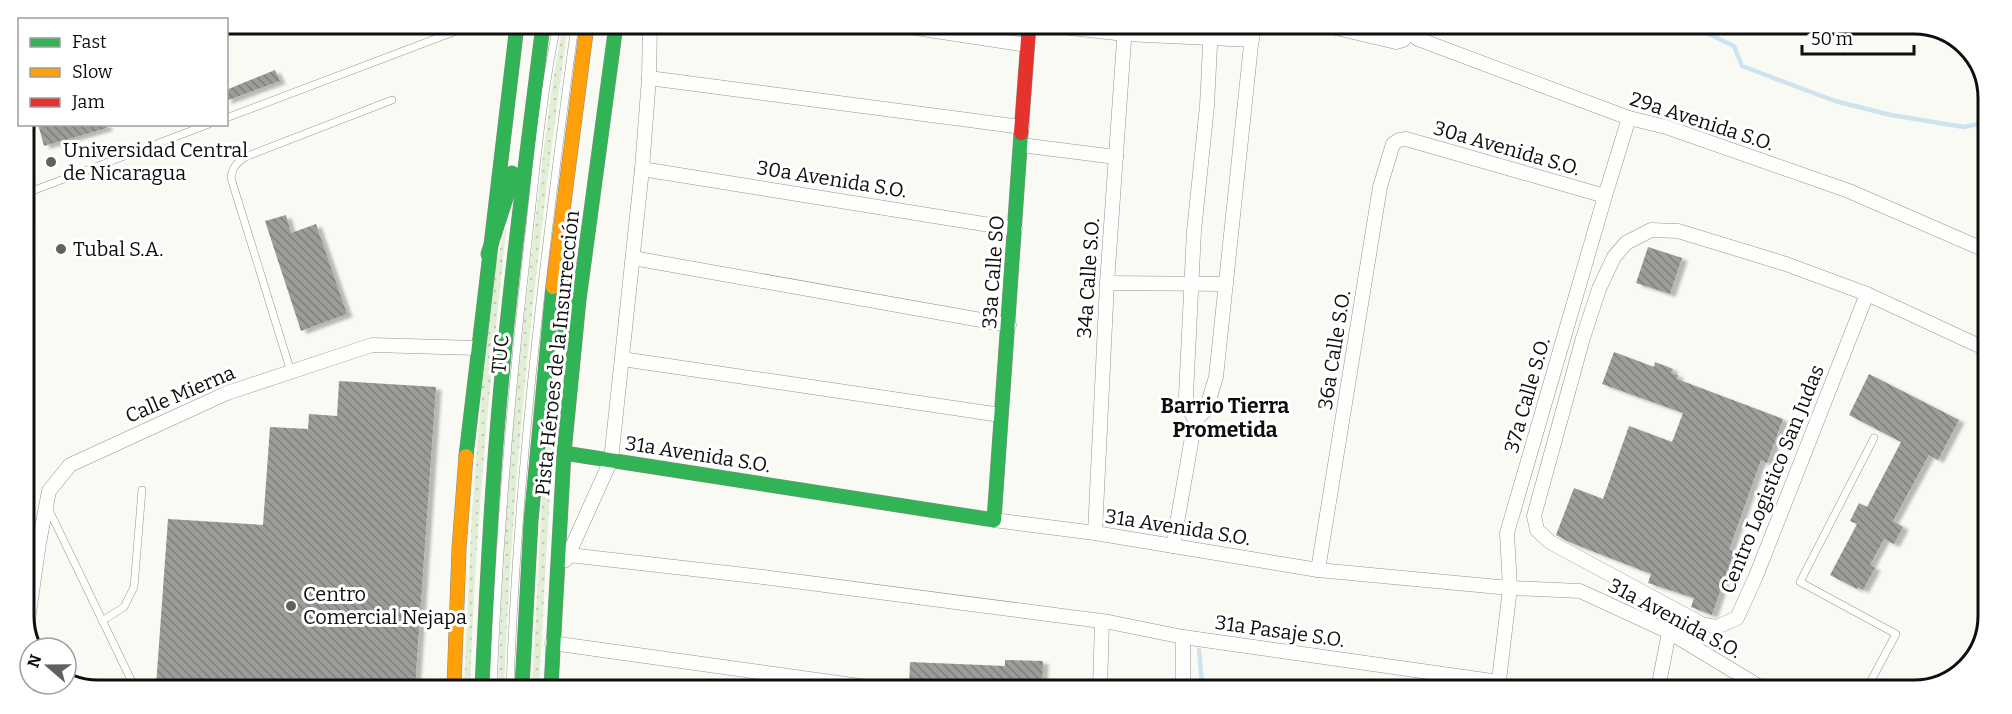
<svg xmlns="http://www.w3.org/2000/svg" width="2012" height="714" viewBox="0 0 2012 714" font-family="Bitter,serif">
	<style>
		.grass { fill: url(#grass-dots) }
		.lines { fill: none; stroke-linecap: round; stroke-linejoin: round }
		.stream { stroke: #cee3f0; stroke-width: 4.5 }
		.building { fill: url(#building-back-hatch); filter: url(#shadow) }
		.lane-casing { stroke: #949492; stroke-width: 8 }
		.street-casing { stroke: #949492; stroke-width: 15 }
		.fast-casing { stroke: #8b8b88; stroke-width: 15 }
		.slow-casing { stroke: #8b8b88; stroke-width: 15 }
		.jam-casing { stroke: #8b8b88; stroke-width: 15 }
		.lane { stroke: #fefefd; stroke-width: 7 }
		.street { stroke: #fefefd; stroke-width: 14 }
		.fast { stroke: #30b455; stroke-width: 14 }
		.slow { stroke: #ff9f0a; stroke-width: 14 }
		.jam { stroke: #e5322d; stroke-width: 14 }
		.poi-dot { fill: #61615e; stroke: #fff; stroke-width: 2 }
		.labels { text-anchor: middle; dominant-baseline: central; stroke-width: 6; stroke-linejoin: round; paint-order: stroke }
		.street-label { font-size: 20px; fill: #0e0e0e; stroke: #fff }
		.poi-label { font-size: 20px; fill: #0e0e0e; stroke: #fff; text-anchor: start }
		.neighbourhood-label { font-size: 21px; font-weight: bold; fill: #0e0e0e; stroke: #fff }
		.rim { fill: none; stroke: #0e0e0e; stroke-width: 3 }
	</style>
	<defs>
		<pattern id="grass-dots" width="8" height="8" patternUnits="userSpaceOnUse" patternTransform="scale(1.5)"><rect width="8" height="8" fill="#e3eed6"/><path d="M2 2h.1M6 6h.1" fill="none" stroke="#c2cbb6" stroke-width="1.8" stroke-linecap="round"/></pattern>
		<pattern id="building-back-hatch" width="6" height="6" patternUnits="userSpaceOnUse" patternTransform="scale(1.5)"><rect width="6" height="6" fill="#9e9c99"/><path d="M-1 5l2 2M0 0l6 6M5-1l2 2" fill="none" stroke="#7f7e7b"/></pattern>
		<filter id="shadow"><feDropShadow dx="5.5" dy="3" stdDeviation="1.5" flood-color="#0004"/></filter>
	</defs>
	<rect width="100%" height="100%" fill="#fafaf4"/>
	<!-- grass -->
	<g class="grass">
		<path d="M563,25H568C537,245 513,464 504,687H498C503,532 516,377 535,224C543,157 550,90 563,25Z"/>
		<path d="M507,223C490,378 475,532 470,687H464L472,513L482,387L496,263Z"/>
		<polygon points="556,349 557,417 550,490 539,687 532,687 543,480"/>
	</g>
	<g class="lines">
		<!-- stream -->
		<g class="stream">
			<polyline points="1694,27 1734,46 1742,66 1835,101 1891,115 1964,127 1988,122"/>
			<polyline points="1199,650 1202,684 1207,689"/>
		</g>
	</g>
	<!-- building -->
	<g class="building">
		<polygon points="275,70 280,81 226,101 226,90"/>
		<polygon points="38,124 106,124 107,128 44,146"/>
		<polygon points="286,215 291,233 316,224 347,314 301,331 265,221"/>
		<polygon points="1648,247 1682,258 1670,294 1636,283"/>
		<polygon points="1614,352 1654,367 1655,362 1673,369 1671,373 1678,375 1677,379 1783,419 1767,463 1761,460 1729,550 1734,551 1712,615 1691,607 1694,598 1648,583 1651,574 1569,542 1556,535 1574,488 1603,499 1629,426 1672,442 1683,413 1602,384"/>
		<polygon points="1869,374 1959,420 1938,460 1929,455 1893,521 1903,527 1894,544 1884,539 1870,565 1875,568 1863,590 1858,587 1857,589 1830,575 1857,524 1850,521 1859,503 1867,507 1901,442 1849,415"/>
		<polygon points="339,381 436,387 415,687 156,686 168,519 263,525 270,427 308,429 309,414 337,416"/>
		<polygon points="1005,660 1043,661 1042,688 909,688 910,662 1005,666"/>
	</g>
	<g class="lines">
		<!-- lane casing -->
		<g class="lane-casing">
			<g id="lane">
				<polyline points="226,118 472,25"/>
				<polyline points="24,194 209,124"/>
				<path d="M291,372L231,178C232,167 237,163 245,157L392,100"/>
				<polyline points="48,508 134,686"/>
				<polyline points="102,621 124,607 134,587 142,490"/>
				<path d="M493,687C499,538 511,390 528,242C536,170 542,96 557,25"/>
				<path d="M510,687C518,465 545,245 575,25"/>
				<polyline points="1866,690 1896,634 1800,582 1874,438"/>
			</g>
		</g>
		<!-- street casing -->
		<g class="street-casing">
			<g id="street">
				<polyline points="903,26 1027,45"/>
				<polyline points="1053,26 1125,34 1252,40"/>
				<polyline points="1332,27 1396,42 1403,40 1409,32"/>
				<polyline points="1408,27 1409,32 1418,39 1629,118 1666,127 1849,191 1987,251"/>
				<polyline points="649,78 1022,127"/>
				<polyline points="1021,145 1116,157"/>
				<polyline points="642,169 1015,229"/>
				<polyline points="633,258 1009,325"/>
				<polyline points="1107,283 1226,284"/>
				<polyline points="1867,294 1756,576 1737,618 1717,627 1702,624 1550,542 1537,530 1534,516 1583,338 1599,289 1614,257 1626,243 1651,230 1678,231 1786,264 1867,294 1986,349"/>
				<polyline points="622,359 1001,415"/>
				<polyline points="1195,420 1206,410 1216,377 1253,26"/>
				<polyline points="994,520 1095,533 1318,570 1510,588 1580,591 1669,632 1765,690"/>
				<polyline points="1095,533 1107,283 1125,26"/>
				<polyline points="1173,546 1195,420 1187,405 1186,395 1194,231 1207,106 1211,26"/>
				<polyline points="569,555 763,577 1055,615 1109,622 1183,637 1499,682"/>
				<polyline points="566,560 611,460 642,169 649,78 650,25"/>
				<polyline points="1318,570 1380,187 1393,144 1399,140 1406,139 1605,196"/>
				<polyline points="27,627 39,543 49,491 70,465 227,393 372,345 477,348"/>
				<polyline points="552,643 874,688"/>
				<polyline points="1100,688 1102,622"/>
				<polyline points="1183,688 1183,637"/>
				<polyline points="1498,689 1510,588 1507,533 1605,196 1629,118"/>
				<polyline points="1658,689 1669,632"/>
			</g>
		</g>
		<!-- fast casing -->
		<g class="fast-casing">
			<g id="fast">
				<polyline points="488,254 509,189 512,173"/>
				<polyline points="565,267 563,287 565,333"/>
				<polyline points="564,453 994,520 1021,133"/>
				<polyline points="466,456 517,25"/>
				<path d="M482,687C486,602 490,517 497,432C508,296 526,160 543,25"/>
				<polyline points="522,687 531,521 553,287"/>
				<polyline points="551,687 564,453 579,300 616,25"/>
			</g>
		</g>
		<!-- slow casing -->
		<g class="slow-casing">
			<g id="slow">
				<polyline points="553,287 587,25"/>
				<polyline points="454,687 459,549 466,456"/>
			</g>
		</g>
		<!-- jam casing -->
		<g class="jam-casing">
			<polyline id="jam" points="1021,133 1029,26"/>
		</g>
		<!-- lane -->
		<use href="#lane" class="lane"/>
		<!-- street -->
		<use href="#street" class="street"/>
		<!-- fast -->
		<use href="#fast" class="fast"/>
		<!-- slow -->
		<use href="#slow" class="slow"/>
		<!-- jam -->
		<use href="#jam" class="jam"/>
	</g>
	<!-- markers -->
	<g class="poi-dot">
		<circle cx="51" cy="162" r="6"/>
		<circle cx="61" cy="249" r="6"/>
		<circle cx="291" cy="606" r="6"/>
	</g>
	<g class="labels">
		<!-- street labels -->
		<g class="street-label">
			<text transform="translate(1702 121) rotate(18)">29a Avenida S.O.</text>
			<text transform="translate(1507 148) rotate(16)">30a Avenida S.O.</text>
			<text transform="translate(832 179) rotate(9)">30a Avenida S.O.</text>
			<text transform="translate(993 272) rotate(-86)">33a Calle SO</text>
			<text transform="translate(1088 278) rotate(-86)">34a Calle S.O.</text>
			<text transform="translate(1334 350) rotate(-81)">36a Calle S.O.</text>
			<text transform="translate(557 353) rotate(-84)">Pista Héroes de la Insurrección</text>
			<text transform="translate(500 354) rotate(-85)">TUC</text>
			<text transform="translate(180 394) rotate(-23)">Calle Mierna</text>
			<text transform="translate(1527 395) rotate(-74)">37a Calle S.O.</text>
			<text transform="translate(698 454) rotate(9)">31a Avenida S.O.</text>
			<text transform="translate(1772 479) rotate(-68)">Centro Logistico San Judas</text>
			<text transform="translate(1178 527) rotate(9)">31a Avenida S.O.</text>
			<text transform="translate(1675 618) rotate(28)">31a Avenida S.O.</text>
			<text transform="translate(1280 631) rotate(8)">31a Pasaje S.O.</text>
		</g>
		<!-- poi labels -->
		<g class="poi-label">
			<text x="63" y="150">Universidad Central<tspan x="63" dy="23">de Nicaragua</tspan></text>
			<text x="73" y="249">Tubal S.A.</text>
			<text x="303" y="594">Centro<tspan x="303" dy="23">Comercial Nejapa</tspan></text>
		</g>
		<!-- neighbourhood labels -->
		<g class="neighbourhood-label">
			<text x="1225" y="406">Barrio Tierra<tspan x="1225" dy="24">Prometida</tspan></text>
		</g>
	</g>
	<!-- crop -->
	<path d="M0 0H2012V714H0ZM98 34H1914A64 64 0 0 1 1978 98V616A64 64 0 0 1 1914 680H98A64 64 0 0 1 34 616V98A64 64 0 0 1 98 34Z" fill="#fff" fill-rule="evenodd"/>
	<path class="rim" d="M98 34H1914A64 64 0 0 1 1978 98V616A64 64 0 0 1 1914 680H98A64 64 0 0 1 34 616V98A64 64 0 0 1 98 34Z"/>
	<!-- legend -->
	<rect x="18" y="18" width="210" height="108" fill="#ffffff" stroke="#9f9f9f" stroke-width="1.5"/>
	<rect x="30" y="38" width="30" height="9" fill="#30b455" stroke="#9f9f9f" stroke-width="1.5"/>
	<text x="72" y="48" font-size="18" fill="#0e0e0e">Fast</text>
	<rect x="30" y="68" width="30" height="9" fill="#ff9f0a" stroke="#9f9f9f" stroke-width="1.5"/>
	<text x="72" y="78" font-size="18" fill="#0e0e0e">Slow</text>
	<rect x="30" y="98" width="30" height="9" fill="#e5322d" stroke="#9f9f9f" stroke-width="1.5"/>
	<text x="72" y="108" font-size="18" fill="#0e0e0e">Jam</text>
	<!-- north arrow -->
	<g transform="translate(48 666) rotate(290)"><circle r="28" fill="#ffffff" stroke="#9f9f9f" stroke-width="1.5"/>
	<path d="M0-4.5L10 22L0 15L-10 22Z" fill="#61615e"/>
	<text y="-9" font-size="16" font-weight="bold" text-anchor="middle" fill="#0e0e0e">N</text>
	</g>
	<!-- scale -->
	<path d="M1802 45v9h112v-9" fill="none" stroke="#0e0e0e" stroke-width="3"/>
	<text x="1811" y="45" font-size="18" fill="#0e0e0e" stroke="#ffffff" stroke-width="4.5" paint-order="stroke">50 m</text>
</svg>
